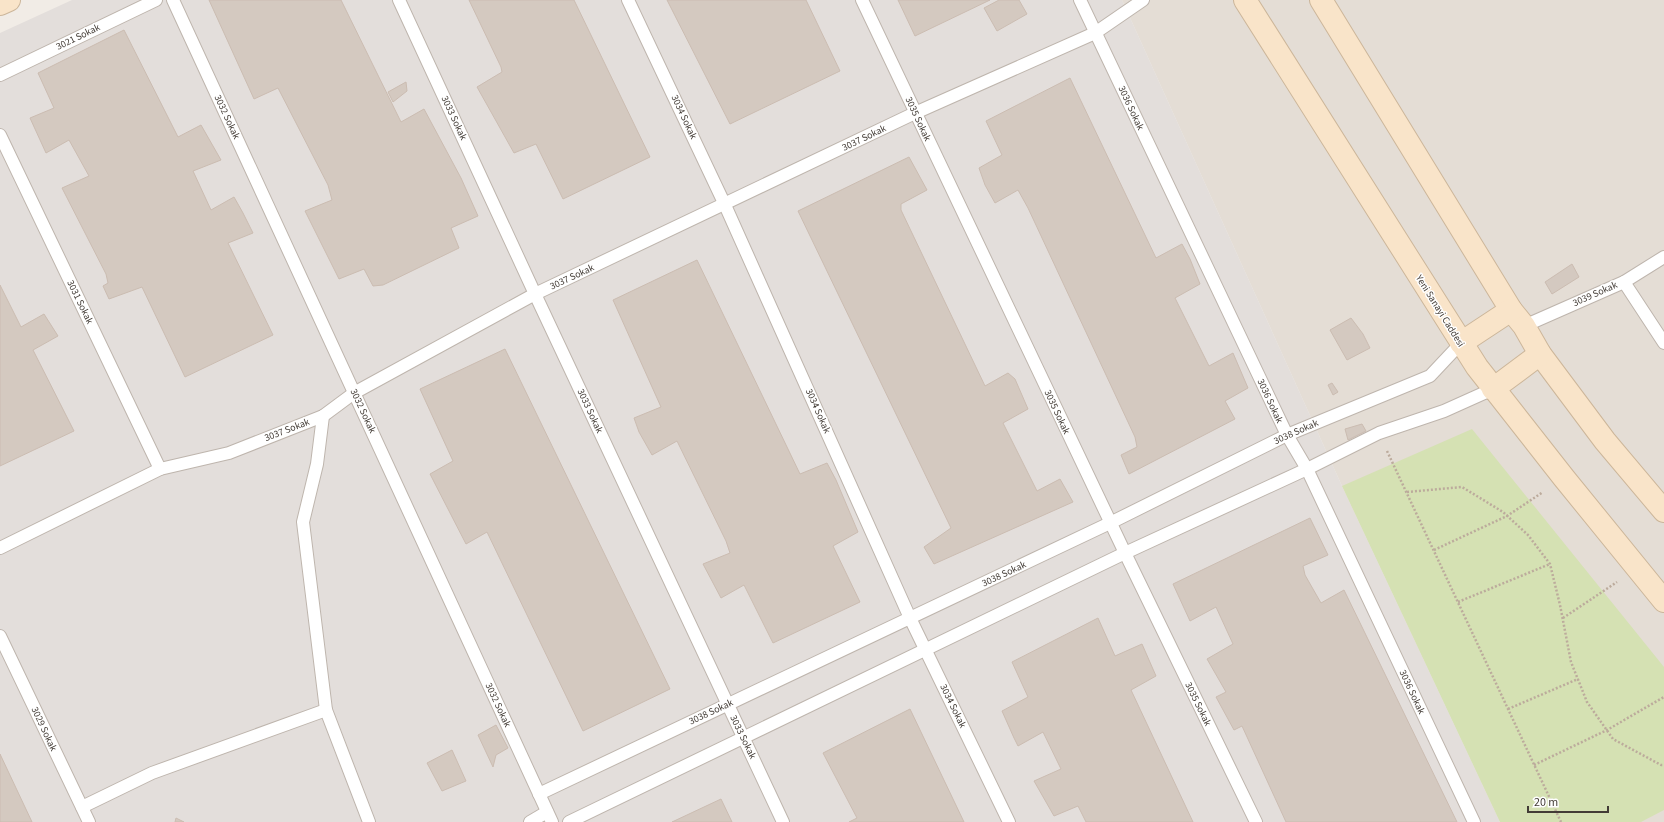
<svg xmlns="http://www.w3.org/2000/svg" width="1664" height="822" viewBox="0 0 1664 822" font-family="'Source Sans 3',sans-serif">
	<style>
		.residential { fill: #e4ddd5 }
		.industrial { fill: #e3dedb }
		.green { fill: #d5e1b3 }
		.building { fill: #d4c9c0; stroke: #cbbcb1 }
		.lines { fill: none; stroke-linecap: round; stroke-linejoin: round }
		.lane-casing { stroke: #beb5ad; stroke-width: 14 }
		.secondary-casing { stroke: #ccb69a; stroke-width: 24 }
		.path { stroke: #bcab9c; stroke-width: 2.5; stroke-dasharray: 2 2; stroke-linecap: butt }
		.lane { stroke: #fff; stroke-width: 12 }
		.secondary { stroke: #f9e4c9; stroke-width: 22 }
		.labels { text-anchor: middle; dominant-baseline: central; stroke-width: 3; stroke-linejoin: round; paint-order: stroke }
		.street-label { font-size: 10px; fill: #433c36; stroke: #fff }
	</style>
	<rect width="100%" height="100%" fill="#f1ece6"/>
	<!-- residential -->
	<polygon class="residential" points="1122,0 1664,0 1664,822 1500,822 1342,486"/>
	<!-- industrial -->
	<polygon class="industrial" points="72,0 1122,0 1342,486 1500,822 0,822 0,33"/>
	<!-- green -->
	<polygon class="green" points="1472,429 1664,667 1664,810 1641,822 1500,822 1342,486"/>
	<!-- building -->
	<g class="building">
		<polygon points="209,0 341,0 401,122 424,109 461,178 478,216 451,228 459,248 383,285 373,286 364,269 339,279 305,211 332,200 328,185 278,88 254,99"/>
		<polygon points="469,0 574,0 650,157 563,199 536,144 514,153 477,87 502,72 501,67"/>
		<polygon points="667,0 806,0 840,71 730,124"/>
		<polygon points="898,0 990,0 915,36"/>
		<polygon points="999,0 1019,0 1027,14 997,31 984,8"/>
		<polygon points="124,30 178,137 201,125 221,160 193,171 211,210 234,197 243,213 253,233 228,243 273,335 185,377 142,287 109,299 103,286 108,283 106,274 62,188 89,176 69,140 46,153 30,118 54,108 38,73"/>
		<polygon points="1070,78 1156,258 1182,244 1190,259 1200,284 1175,298 1209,366 1233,353 1248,388 1225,401 1235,419 1129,474 1121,455 1137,447 1135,437 1028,208 1018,190 995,203 985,185 979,168 1002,155 986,121"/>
		<polygon points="406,82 407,91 393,102 388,92"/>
		<polygon points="909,157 927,190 901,204 901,210 985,386 1008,373 1015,379 1028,409 1003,423 1037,491 1060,479 1073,502 934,564 924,547 951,528 798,211"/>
		<polygon points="697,260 800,474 827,463 836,480 858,532 833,546 860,602 773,643 744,585 721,598 703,564 730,553 726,541 677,441 652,455 639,432 634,418 661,407 613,300"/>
		<polygon points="1572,264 1579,277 1552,294 1545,282"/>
		<polygon points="0,285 21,327 44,314 58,336 33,350 74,431 0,466"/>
		<polygon points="1351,318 1363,334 1370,348 1347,360 1330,330"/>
		<polygon points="505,349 670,689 583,731 487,532 466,544 430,474 453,461 420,389"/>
		<polygon points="1332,383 1338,392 1333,395 1328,385"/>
		<polygon points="1362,424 1366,431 1348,440 1345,429"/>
		<polygon points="1310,518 1328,555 1303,566 1305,575 1321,603 1344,590 1457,822 1286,822 1242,726 1234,730 1216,697 1226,692 1207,659 1233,644 1216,607 1190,621 1173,584"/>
		<polygon points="1098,618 1115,656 1142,644 1156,676 1131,690 1193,822 1086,822 1078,806 1054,816 1034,781 1061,769 1043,732 1018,746 1014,738 1002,711 1028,697 1012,662"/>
		<polygon points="910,709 964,822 849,822 857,818 823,753"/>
		<polygon points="496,725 508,748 496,755 493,767 478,735"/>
		<polygon points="452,750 466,781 442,791 427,763"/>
		<polygon points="0,754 32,822 0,822"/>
		<polygon points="721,799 732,822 672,822"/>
		<polygon points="176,818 184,822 175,822"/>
	</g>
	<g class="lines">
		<!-- lane casing -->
		<g class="lane-casing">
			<g id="lane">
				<polyline points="173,0 552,822"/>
				<polyline points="399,0 535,294 783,822"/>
				<polyline points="628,0 725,205 910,618 1009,822"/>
				<polyline points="862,0 1125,553 1256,822"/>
				<polyline points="1080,0 1287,435 1307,469 1474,822"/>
				<polyline points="0,75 156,0"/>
				<polyline points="0,135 160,469"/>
				<polyline points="1624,282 1664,343"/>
				<polyline points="1524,326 1624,282 1664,257"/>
				<polyline points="323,416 317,464 303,522 326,710 369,822"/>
				<polyline points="0,548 160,469 229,453 323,416 354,393 535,294 915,113 1095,33 1143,0"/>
				<polyline points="0,636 89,822"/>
				<polyline points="539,794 1110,523 1287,435 1430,376 1461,343"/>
				<polyline points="82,807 152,773 326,710"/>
				<polyline points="530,822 547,812"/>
				<polyline points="569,822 1125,553 1307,469 1379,433 1444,411 1493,389"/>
			</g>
		</g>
		<!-- secondary casing -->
		<g class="secondary-casing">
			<g id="secondary">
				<polyline points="1245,0 1477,367 1564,478 1664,601"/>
				<polyline points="1321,0 1511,310 1524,326 1540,354 1605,441 1664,511"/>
				<polyline points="0,4 9,0"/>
				<polyline points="1461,343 1511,310"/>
				<polyline points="1493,389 1540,354"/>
			</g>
		</g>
		<!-- path -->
		<g class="path">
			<polyline points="1387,451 1561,822"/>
			<polyline points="1407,492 1462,487 1503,512 1528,535 1550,564 1560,605 1571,662 1587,702 1613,739 1661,765 1664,765"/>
			<polyline points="1434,550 1507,516 1543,492"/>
			<polyline points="1458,602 1550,564"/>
			<polyline points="1563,618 1617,582"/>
			<polyline points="1508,709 1578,679"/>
			<polyline points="1534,765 1607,730 1664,697"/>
		</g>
		<!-- lane -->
		<use href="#lane" class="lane"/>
		<!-- secondary -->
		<use href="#secondary" class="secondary"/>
	</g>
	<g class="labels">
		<!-- street labels -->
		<g class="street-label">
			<text transform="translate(78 37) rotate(-26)">3021 Sokak</text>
			<text transform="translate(1131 108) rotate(65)">3036 Sokak</text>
			<text transform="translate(227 117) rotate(65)">3032 Sokak</text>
			<text transform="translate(684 117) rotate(65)">3034 Sokak</text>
			<text transform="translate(454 118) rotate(65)">3033 Sokak</text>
			<text transform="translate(918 119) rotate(65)">3035 Sokak</text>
			<text transform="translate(864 138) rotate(-26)">3037 Sokak</text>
			<text transform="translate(572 277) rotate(-25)">3037 Sokak</text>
			<text transform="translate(1595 294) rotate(-24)">3039 Sokak</text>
			<text transform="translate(80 302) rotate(64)">3031 Sokak</text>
			<text transform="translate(1440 311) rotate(58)">Yeni Sanayi Caddesi</text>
			<text transform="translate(1270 401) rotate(65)">3036 Sokak</text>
			<text transform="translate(363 411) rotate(65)">3032 Sokak</text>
			<text transform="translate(590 411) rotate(65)">3033 Sokak</text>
			<text transform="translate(818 411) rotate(66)">3034 Sokak</text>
			<text transform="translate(1057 412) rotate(65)">3035 Sokak</text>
			<text transform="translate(287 430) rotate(-21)">3037 Sokak</text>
			<text transform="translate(1296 432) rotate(-24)">3038 Sokak</text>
			<text transform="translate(1004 574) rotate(-25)">3038 Sokak</text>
			<text transform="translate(1412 692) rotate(65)">3036 Sokak</text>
			<text transform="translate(1198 704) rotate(64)">3035 Sokak</text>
			<text transform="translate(498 705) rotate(65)">3032 Sokak</text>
			<text transform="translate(953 706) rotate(64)">3034 Sokak</text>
			<text transform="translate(711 712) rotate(-25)">3038 Sokak</text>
			<text transform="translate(44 729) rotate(65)">3029 Sokak</text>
			<text transform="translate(743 737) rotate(64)">3033 Sokak</text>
		</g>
	</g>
	<!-- scale -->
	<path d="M1528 806v6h80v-6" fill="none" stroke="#433c36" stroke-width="2"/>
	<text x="1534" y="806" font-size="12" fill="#433c36" stroke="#ffffff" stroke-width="3" paint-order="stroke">20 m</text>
</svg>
